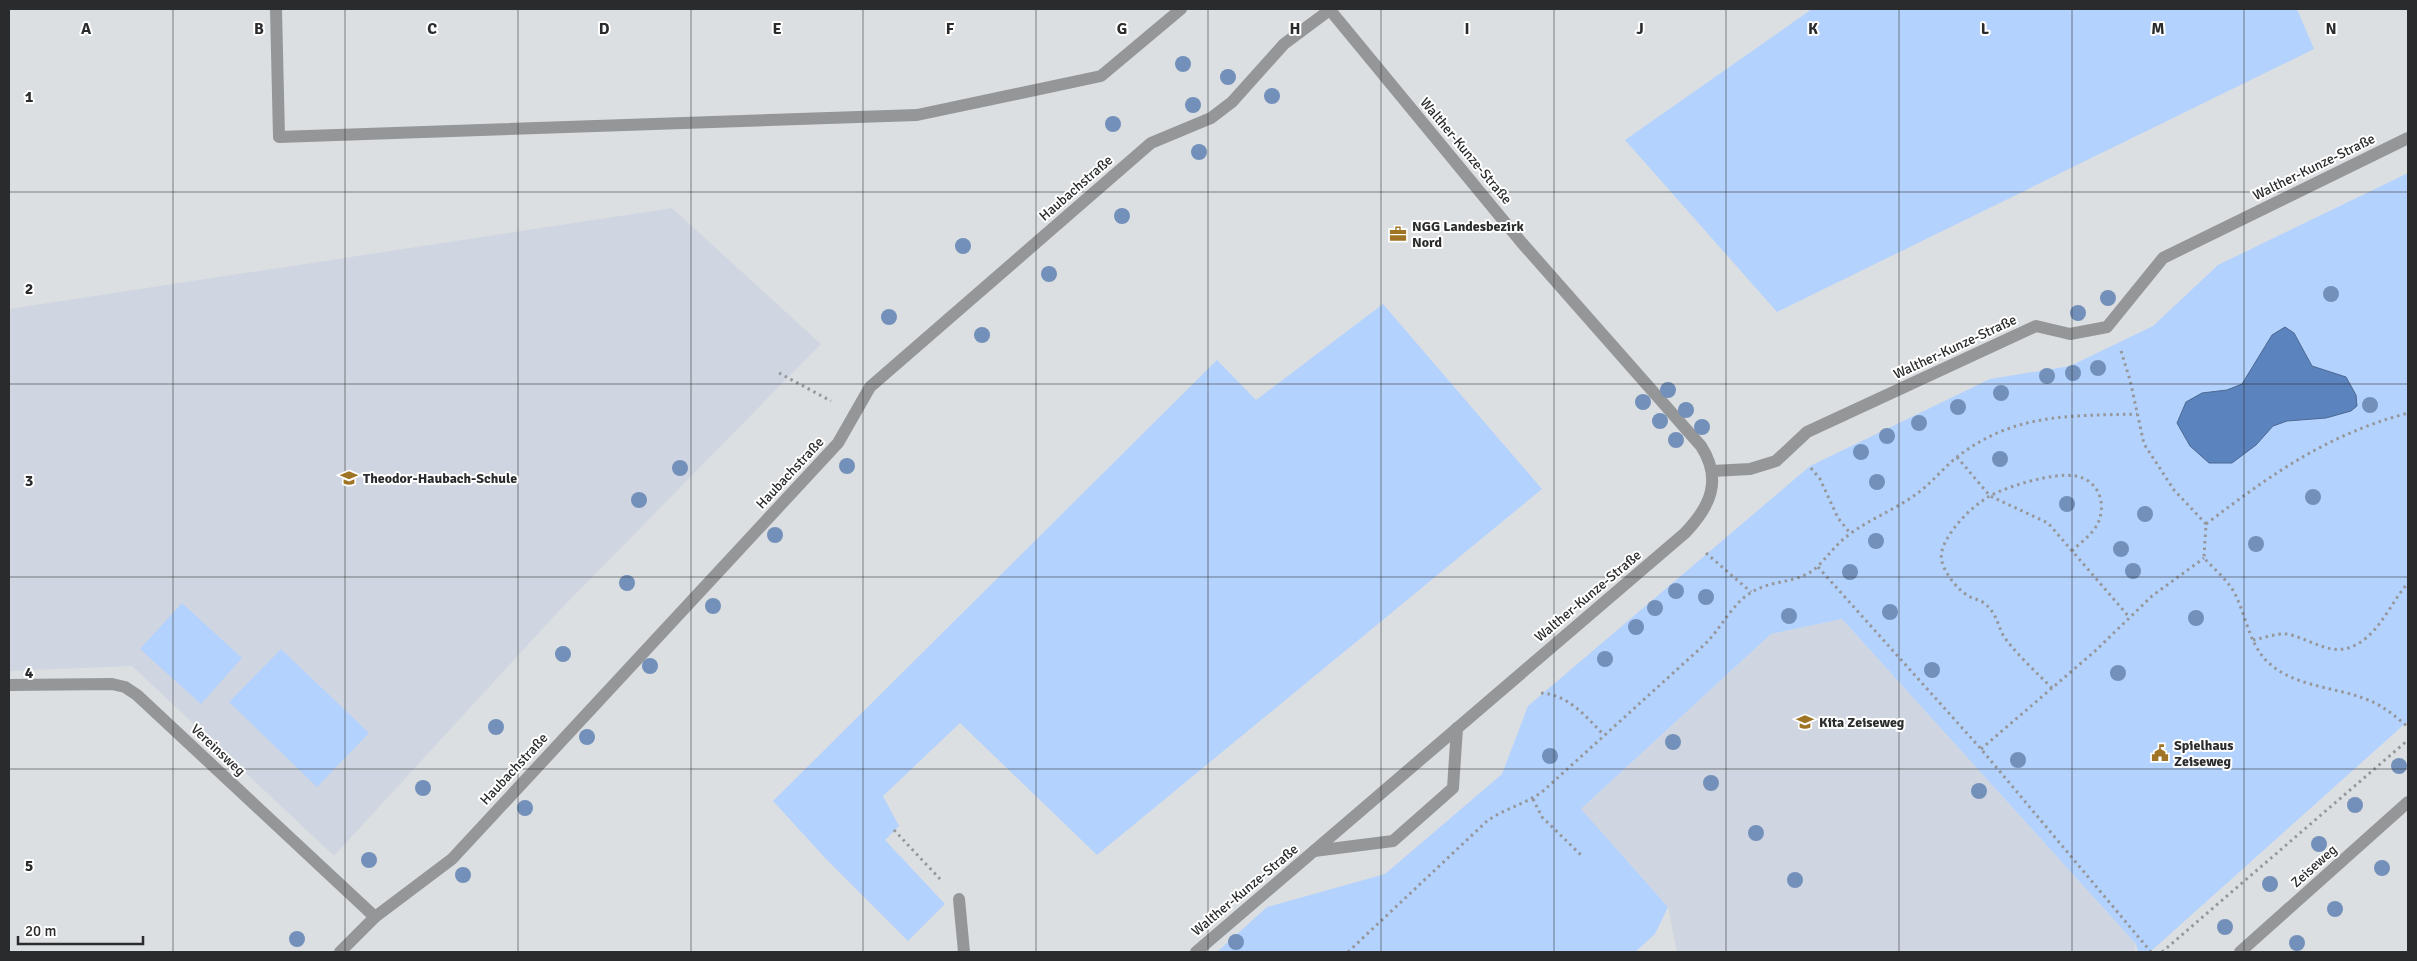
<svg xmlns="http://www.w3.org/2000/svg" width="2417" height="961" viewBox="0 0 2417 961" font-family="Signika,sans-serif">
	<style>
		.built { fill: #d0d6e1 }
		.green { fill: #b4d2fe }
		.water { fill: #5b83be; stroke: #4c6992 }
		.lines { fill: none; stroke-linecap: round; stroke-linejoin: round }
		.path { stroke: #95979a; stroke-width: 3; stroke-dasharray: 2.5 4; stroke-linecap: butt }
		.service { stroke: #959698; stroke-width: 12 }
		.minor { stroke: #959698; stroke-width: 12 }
		.tree { fill: #7290b9 }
		.grid { fill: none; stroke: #2a2b2c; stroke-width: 1; stroke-opacity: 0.55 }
		.labels { text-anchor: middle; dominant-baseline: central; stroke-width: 4; stroke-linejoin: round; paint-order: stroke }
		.street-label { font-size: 14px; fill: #2a2b2c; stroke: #fff }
		.poi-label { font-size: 14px; font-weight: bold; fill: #2a2b2c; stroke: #fff; text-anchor: start }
		.grid-label { font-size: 16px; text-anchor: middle; font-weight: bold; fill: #2a2b2c; stroke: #fff; stroke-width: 4; stroke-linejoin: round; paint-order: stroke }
	</style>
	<rect width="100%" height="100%" fill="#dcdfe2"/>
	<!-- built -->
	<g class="built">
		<polygon points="672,208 821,344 558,612 334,856 132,666 9,671 9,309"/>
		<polygon points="1842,619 2136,944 2134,952 1677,952 1668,907 1580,810 1771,634"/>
	</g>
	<!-- green -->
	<g class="green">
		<polygon points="1812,9 2297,9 2314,49 1777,312 1625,140"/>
		<polygon points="2408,173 2408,721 2150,952 2138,952 2136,944 1842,619 1771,634 1581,809 1668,907 1655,934 1635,952 1217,952 1267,907 1385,874 1502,774 1528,706 1810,466 1990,379 2070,366 2153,326 2218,265"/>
		<polygon points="1383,304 1542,489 1097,855 960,723 883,796 899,826 885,840 945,904 908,941 826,859 773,801 1217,360 1256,400"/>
		<polygon points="182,603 242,658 201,704 140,649"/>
		<polygon points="281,649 369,733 317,787 229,702"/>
	</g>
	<!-- water -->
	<polygon class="water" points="2285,327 2294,333 2312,366 2346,377 2356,395 2357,406 2351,411 2326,418 2287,421 2273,426 2256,445 2232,463 2209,463 2190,446 2177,423 2186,402 2202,393 2227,390 2242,384 2272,335"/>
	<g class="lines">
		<!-- path -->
		<g class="path">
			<path d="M2121,351L2130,380L2144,444L2174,490L2206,524L2204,558C2215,570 2229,581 2236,596C2247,619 2250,647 2270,664C2295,686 2333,687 2363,698C2381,704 2394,715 2408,727"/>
			<polyline points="779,373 831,401"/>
			<polyline points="1957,457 1990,496 2048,523 2130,618"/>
			<polyline points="1811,468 1820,479 1838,518 1850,533"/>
			<path d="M2206,524C2272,474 2326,435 2408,413"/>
			<polyline points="1706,553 1751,592"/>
			<polyline points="1818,567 1981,749 2151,952"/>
			<path d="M2253,640C2264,638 2276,633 2287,634C2316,640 2336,663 2366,638C2384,623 2393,600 2408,583"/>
			<path d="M2052,688C2039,675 2012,650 2003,635C1997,623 1996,612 1984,603C1979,599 1972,599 1967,595C1957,589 1945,573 1942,562C1939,551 1946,540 1952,531C1962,517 1974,506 1988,497C2007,486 2055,472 2076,476C2098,480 2107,503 2098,523C2093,534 2081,542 2072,551"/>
			<path d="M1541,693C1569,695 1585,716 1603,734"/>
			<polyline points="1981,749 2094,652 2152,596 2204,558"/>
			<polyline points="1533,799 1542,817 1582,856"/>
			<polyline points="894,830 940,879"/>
			<path d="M1348,952L1487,821C1504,809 1525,804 1542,792L1704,645C1721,629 1732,603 1752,592C1773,579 1800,584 1818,566C1829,555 1837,543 1850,534C1870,519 1894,510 1915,495C1930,485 1942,469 1957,457C2014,413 2068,416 2137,414"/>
			<polyline points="2162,952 2408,740"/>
		</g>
		<!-- service -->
		<g class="service">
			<polyline points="276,9 279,137 917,115 1101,76 1181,9"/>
			<polyline points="959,899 964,952"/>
		</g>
		<!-- minor -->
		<g class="minor">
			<polyline points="1712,471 1750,469 1776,461 1807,432 2036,326 2070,334 2107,327 2163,258 2408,138"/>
			<polyline points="9,685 112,684 125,687 137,695 375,917"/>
			<polyline points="1314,851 1393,841 1453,788 1457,728"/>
			<polyline points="340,952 375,917 452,859 838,443 870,387 1151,143 1211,118 1232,102 1284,44 1331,9"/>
			<path d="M1196,952L1685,533C1710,507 1723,480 1701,446L1522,243L1330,10"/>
			<polyline points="2240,952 2408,802"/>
		</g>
	</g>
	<!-- trees -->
	<g class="tree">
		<circle cx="1183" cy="64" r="8"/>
		<circle cx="1228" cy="77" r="8"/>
		<circle cx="1272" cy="96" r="8"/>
		<circle cx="1193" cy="105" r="8"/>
		<circle cx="1113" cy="124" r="8"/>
		<circle cx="1199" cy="152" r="8"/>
		<circle cx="1122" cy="216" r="8"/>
		<circle cx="963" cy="246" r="8"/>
		<circle cx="1049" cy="274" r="8"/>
		<circle cx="2331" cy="294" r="8"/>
		<circle cx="2108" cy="298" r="8"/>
		<circle cx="2078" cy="313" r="8"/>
		<circle cx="889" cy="317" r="8"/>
		<circle cx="982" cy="335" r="8"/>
		<circle cx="2098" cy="368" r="8"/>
		<circle cx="2073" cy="373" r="8"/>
		<circle cx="2047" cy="376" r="8"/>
		<circle cx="1668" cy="390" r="8"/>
		<circle cx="2001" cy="393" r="8"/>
		<circle cx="1643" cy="402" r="8"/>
		<circle cx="2370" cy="405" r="8"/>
		<circle cx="1958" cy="407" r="8"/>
		<circle cx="1686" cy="410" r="8"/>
		<circle cx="1660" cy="421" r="8"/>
		<circle cx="1919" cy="423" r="8"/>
		<circle cx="1702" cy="427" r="8"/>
		<circle cx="1887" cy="436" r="8"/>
		<circle cx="1676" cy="440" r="8"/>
		<circle cx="1861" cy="452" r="8"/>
		<circle cx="2000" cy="459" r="8"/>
		<circle cx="847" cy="466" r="8"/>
		<circle cx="680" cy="468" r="8"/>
		<circle cx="1877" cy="482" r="8"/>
		<circle cx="2313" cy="497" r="8"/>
		<circle cx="639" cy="500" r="8"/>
		<circle cx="2067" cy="504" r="8"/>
		<circle cx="2145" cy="514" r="8"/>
		<circle cx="775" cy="535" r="8"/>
		<circle cx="1876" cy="541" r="8"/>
		<circle cx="2256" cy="544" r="8"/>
		<circle cx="2121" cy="549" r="8"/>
		<circle cx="2133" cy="571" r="8"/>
		<circle cx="1850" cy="572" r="8"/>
		<circle cx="627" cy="583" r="8"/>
		<circle cx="1676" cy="591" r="8"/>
		<circle cx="1706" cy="597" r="8"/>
		<circle cx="713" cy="606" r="8"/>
		<circle cx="1655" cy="608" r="8"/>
		<circle cx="1890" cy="612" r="8"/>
		<circle cx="1789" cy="616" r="8"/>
		<circle cx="2196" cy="618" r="8"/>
		<circle cx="1636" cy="627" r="8"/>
		<circle cx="563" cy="654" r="8"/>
		<circle cx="1605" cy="659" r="8"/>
		<circle cx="650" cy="666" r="8"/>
		<circle cx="1932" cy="670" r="8"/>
		<circle cx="2118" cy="673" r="8"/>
		<circle cx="496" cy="727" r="8"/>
		<circle cx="587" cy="737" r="8"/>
		<circle cx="1673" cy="742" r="8"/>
		<circle cx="1550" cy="756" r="8"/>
		<circle cx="2018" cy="760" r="8"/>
		<circle cx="2399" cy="766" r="8"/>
		<circle cx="1711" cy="783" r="8"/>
		<circle cx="423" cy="788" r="8"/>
		<circle cx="1979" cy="791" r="8"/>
		<circle cx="2355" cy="805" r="8"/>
		<circle cx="525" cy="808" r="8"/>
		<circle cx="1756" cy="833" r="8"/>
		<circle cx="2319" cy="844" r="8"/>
		<circle cx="369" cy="860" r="8"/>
		<circle cx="2382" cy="868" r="8"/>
		<circle cx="463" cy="875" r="8"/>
		<circle cx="1795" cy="880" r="8"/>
		<circle cx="2270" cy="884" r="8"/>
		<circle cx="2335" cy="909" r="8"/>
		<circle cx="2225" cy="927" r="8"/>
		<circle cx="297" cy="939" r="8"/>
		<circle cx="1236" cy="942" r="8"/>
		<circle cx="2297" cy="943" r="8"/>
	</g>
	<!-- grid -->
	<path class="grid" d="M173,9V952M345,9V952M518,9V952M691,9V952M863,9V952M1036,9V952M1208,9V952M1381,9V952M1554,9V952M1726,9V952M1899,9V952M2072,9V952M2244,9V952M9,192H2408M9,384H2408M9,577H2408M9,769H2408"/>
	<!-- icons -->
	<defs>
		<g id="office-bare" transform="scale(1.35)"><path d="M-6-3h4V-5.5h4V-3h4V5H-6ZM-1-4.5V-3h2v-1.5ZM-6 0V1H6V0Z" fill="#9f7424" stroke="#fff" stroke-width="2.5" paint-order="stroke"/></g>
		<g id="school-bare" transform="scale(1.35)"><path d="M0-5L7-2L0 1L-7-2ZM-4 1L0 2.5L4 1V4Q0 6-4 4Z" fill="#9f7424" stroke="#fff" stroke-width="2.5" paint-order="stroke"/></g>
		<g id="civic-bare" transform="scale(1.35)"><path d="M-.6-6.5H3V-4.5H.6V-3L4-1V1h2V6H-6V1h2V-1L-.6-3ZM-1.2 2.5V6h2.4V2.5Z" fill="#9f7424" stroke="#fff" stroke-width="2.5" paint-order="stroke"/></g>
	</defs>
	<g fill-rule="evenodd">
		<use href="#office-bare" x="1398" y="234"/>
		<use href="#school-bare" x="349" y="478"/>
		<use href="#school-bare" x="1805" y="722"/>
		<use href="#civic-bare" x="2160" y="753"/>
	</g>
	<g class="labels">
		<!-- street labels -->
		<g class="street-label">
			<text transform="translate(1466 151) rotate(50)">Walther-Kunze-Straße</text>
			<text transform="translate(2314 167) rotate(-26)">Walther-Kunze-Straße</text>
			<text transform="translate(1076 188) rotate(-41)">Haubachstraße</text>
			<text transform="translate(1955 347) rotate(-25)">Walther-Kunze-Straße</text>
			<text transform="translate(790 473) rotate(-47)">Haubachstraße</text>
			<text transform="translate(1588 596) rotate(-40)">Walther-Kunze-Straße</text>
			<text transform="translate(218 750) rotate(43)">Vereinsweg</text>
			<text transform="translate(514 769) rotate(-47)">Haubachstraße</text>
			<text transform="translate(2314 866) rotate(-42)">Zeiseweg</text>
			<text transform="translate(1245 890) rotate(-40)">Walther-Kunze-Straße</text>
		</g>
		<!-- poi labels -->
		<g class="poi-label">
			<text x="1412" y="226">NGG Landesbezirk<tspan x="1412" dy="16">Nord</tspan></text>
			<text x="363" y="478">Theodor-Haubach-Schule</text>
			<text x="1819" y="722">Kita Zeiseweg</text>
			<text x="2174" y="745">Spielhaus<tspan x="2174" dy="16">Zeiseweg</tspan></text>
		</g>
	</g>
	<g class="grid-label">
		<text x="86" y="34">A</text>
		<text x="259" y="34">B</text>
		<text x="432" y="34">C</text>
		<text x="604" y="34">D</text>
		<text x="777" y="34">E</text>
		<text x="950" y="34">F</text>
		<text x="1122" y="34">G</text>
		<text x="1295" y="34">H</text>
		<text x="1467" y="34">I</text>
		<text x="1640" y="34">J</text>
		<text x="1813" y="34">K</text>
		<text x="1985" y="34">L</text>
		<text x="2158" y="34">M</text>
		<text x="2331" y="34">N</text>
		<text x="29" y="102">1</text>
		<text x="29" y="294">2</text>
		<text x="29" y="486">3</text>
		<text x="29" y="678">4</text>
		<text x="29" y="871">5</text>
	</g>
	<!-- border -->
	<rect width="2417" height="961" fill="none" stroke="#2a2b2c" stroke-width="20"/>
	<!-- scale -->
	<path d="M18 936v8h125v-8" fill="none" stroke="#2a2b2c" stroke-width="2.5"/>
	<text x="25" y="936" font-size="15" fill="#2a2b2c" stroke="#ffffff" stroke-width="4" paint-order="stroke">20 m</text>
</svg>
